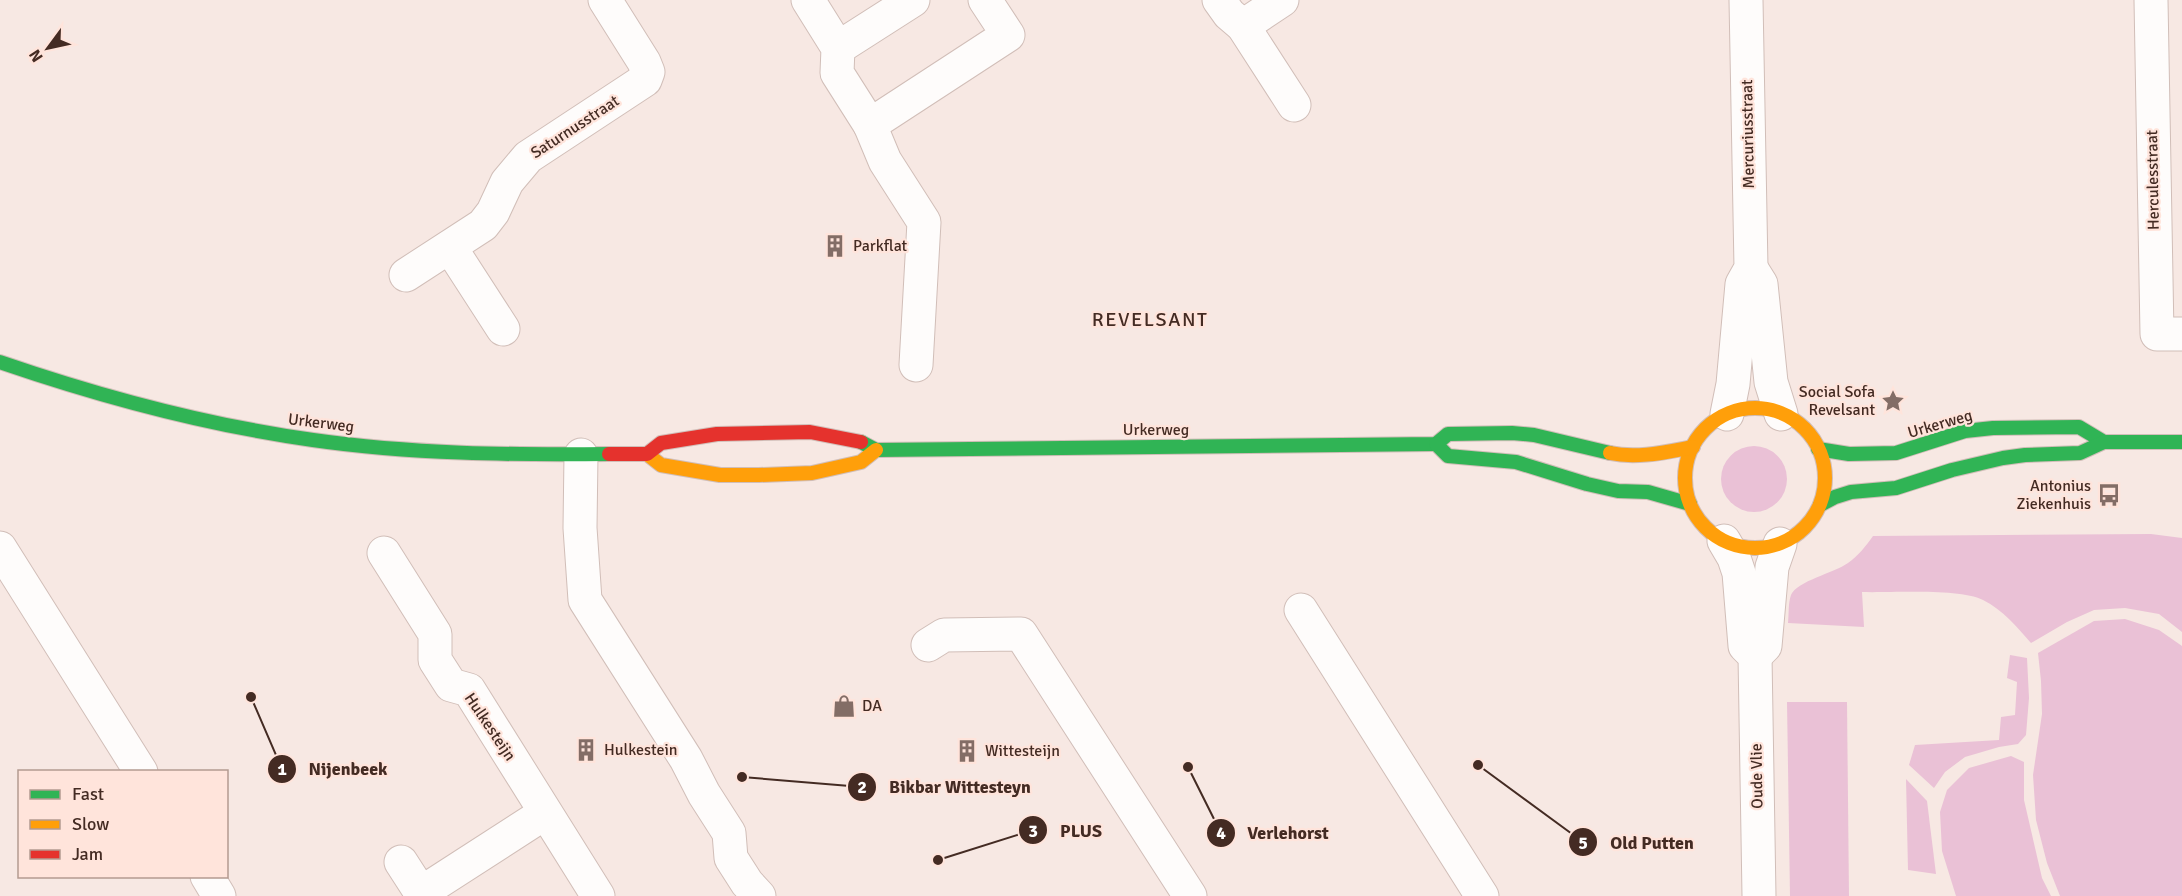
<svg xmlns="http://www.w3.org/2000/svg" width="2182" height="896" viewBox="0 0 2182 896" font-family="Signika,sans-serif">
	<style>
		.green { fill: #eac1d6 }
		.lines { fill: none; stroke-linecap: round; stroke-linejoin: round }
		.street-casing { stroke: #d1beb8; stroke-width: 35 }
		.fast-casing { stroke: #d1beb8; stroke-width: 16 }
		.slow-casing { stroke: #d1beb8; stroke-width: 16 }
		.jam-casing { stroke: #d1beb8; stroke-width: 16 }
		.street { stroke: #fefcfb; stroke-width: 33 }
		.fast { stroke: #30b455; stroke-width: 14 }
		.slow { stroke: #ff9f0a; stroke-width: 14 }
		.jam { stroke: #e5322d; stroke-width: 14 }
		.labels { text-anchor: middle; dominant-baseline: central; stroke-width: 4.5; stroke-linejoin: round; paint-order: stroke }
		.street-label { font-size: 16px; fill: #442b23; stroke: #ffe4db }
		.poi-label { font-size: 16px; fill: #442b23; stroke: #ffe4db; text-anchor: start }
		.quarter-label { font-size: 20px; letter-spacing: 1.5px; fill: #442b23; stroke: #ffe4db }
		.leader { fill: none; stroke: #442b23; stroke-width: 2 }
		.callout-dot { fill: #442b23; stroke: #ffe4db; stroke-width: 2 }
		.mark-label { font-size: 18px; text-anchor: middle; font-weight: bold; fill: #fff }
		.callout-label { font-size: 18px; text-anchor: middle; font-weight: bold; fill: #442b23; stroke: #ffe4db; stroke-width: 4.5; stroke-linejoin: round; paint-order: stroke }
	</style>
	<rect width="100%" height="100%" fill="#f7e8e3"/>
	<!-- green -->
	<g class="green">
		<circle cx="1754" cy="479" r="33"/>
		<path d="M2151,534L2182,538V632L2159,614L2125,608L2094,610L2067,622L2031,643C2017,627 2003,610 1983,600C1959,588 1891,593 1862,592L1864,627L1788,623C1789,615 1788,603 1791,595C1797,581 1834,573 1848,563C1858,556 1866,546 1873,536Z"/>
		<polygon points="2125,619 2159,630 2182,646 2182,896 2060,896 2047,863 2036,820 2033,775 2042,714 2041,681 2038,653 2094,621"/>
		<polygon points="2010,655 2027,658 2029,698 2026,735 2018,744 1999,747 1965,757 1945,772 1934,788 1909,765 1915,745 1999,740 2001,717 2015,715 2017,682 2007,678"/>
		<polygon points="1787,702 1847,702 1849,896 1790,896"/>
		<polygon points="2011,756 2024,762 2024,800 2042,878 2051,896 1956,896 1942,851 1940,812 1947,790 1969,768"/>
		<polygon points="1906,779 1927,801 1936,874 1908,870"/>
	</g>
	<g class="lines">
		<!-- street casing -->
		<g class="street-casing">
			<g id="street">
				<polyline points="808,0 838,48 837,73 870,125 1008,35 985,0"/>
				<polyline points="1219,0 1229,14 1243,26 1294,105"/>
				<polyline points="2151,0 2157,334 2182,334"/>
				<polyline points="1243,26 1282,0"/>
				<polyline points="838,48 913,0"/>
				<polyline points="870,125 885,161 924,222 916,365"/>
				<polyline points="450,247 503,329"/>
				<polyline points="1751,268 1761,284 1771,382 1781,414"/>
				<polyline points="406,275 483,225 493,212 507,182 528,157 645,80 648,72 644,62 605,0"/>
				<polyline points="1727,414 1733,384 1742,284 1751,268 1746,0"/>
				<polyline points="581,455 580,528 585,600 686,759 704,794 729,833 731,858 747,883 759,896"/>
				<polyline points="1724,541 1734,558 1739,573 1745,646 1755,656 1759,896"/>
				<polyline points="0,548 141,772"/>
				<polyline points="384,553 435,634 435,660 451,685 469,690 598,896"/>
				<polyline points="1301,610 1482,896"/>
				<polyline points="928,645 944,635 1021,634 1190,896"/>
				<polyline points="1755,656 1765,646 1772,567 1780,544"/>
				<polyline points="401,862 421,893 545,813"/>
				<polyline points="207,876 219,896"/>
			</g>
		</g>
		<!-- fast casing -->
		<g class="fast-casing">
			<g id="fast">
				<path d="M0,362C102,397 206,425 313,440C411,454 511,455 609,454"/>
				<polyline points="861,442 876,450 1436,444 1448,434 1512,433 1534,435 1610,453"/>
				<polyline points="1436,444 1448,456 1516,462 1587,484 1618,491 1648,492 1690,504"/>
				<polyline points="1818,449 1849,454 1896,453 1965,431 1993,428 2079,427 2104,442"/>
				<polyline points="1820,505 1835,497 1851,492 1896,488 1952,470 2003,458 2025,455 2080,453 2104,442 2182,442"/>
			</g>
		</g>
		<!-- slow casing -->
		<g class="slow-casing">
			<g id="slow">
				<circle cx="1755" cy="478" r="70"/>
				<path d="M1610,453C1637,459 1666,452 1693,447"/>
				<polyline points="647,454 661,465 720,475 759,475 812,473 861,462 876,450"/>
			</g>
		</g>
		<!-- jam casing -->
		<g class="jam-casing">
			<polyline id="jam" points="609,454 647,454 661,443 717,434 810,432 861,442"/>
		</g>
		<!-- street -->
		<use href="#street" class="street"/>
		<!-- fast -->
		<use href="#fast" class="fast"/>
		<!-- slow -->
		<use href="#slow" class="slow"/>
		<!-- jam -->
		<use href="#jam" class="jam"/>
	</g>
	<!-- icons -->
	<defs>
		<g id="building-bare" transform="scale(1.8)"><path d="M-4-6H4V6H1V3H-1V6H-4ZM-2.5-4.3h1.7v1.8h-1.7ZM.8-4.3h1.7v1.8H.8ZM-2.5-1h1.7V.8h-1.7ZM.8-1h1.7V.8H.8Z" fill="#836d66" stroke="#ffe4db" stroke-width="2.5" paint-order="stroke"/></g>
		<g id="sight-bare" transform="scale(1.8)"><path d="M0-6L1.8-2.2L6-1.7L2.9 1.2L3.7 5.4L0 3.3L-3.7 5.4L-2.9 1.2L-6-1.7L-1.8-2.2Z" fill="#836d66" stroke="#ffe4db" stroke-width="2.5" paint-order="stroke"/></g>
		<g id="bus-bare" transform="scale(1.8)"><path d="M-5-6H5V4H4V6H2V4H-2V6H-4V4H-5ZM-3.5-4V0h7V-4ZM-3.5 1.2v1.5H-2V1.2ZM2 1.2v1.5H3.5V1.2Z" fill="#836d66" stroke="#ffe4db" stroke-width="2.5" paint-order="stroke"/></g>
		<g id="shop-bare" transform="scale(1.8)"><path d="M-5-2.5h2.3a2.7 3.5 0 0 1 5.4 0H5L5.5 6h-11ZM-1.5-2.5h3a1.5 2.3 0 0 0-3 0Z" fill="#836d66" stroke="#ffe4db" stroke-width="2.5" paint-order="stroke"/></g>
	</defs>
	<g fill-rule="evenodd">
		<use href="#building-bare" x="835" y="246"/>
		<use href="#sight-bare" x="1893" y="401"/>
		<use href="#bus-bare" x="2109" y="495"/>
		<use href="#shop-bare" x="844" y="706"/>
		<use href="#building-bare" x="586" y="750"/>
		<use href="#building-bare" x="967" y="751"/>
	</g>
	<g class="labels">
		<!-- street labels -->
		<g class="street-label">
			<text transform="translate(575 127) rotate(-33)">Saturnusstraat</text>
			<text transform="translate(1748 134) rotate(-91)">Mercuriusstraat</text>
			<text transform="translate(2153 180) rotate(-91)">Herculesstraat</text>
			<text transform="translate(321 423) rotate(7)">Urkerweg</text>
			<text transform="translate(1940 424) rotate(-16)">Urkerweg</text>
			<text x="1156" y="430">Urkerweg</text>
			<text transform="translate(490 727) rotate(56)">Hulkesteijn</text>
			<text transform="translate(1757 776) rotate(-91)">Oude Vlie</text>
		</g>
		<!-- poi labels -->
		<g class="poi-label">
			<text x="853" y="246">Parkflat</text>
			<text x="1875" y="392" text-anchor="end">Social Sofa<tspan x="1875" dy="18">Revelsant</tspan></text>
			<text x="2091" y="486" text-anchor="end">Antonius<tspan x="2091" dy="18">Ziekenhuis</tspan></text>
			<text x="862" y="706">DA</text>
			<text x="604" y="750">Hulkestein</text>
			<text x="985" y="751">Wittesteijn</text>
		</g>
		<!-- quarter labels -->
		<g class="quarter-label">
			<text x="1150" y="319">REVELSANT</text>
		</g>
	</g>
	<!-- callouts -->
	<path class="leader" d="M251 697L282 769M742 777L862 787M938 860L1033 830M1188 767L1221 833M1478 765L1583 842"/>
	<g class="callout-dot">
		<circle cx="251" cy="697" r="6"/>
		<circle cx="742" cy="777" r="6"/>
		<circle cx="938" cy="860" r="6"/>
		<circle cx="1188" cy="767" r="6"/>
		<circle cx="1478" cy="765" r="6"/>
		<circle cx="282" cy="769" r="15"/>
		<circle cx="862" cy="787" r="15"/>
		<circle cx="1033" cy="830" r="15"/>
		<circle cx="1221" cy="833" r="15"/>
		<circle cx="1583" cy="842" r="15"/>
	</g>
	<g class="mark-label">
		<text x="282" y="775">1</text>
		<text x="862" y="793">2</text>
		<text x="1033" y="837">3</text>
		<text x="1221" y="839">4</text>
		<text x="1583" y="849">5</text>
	</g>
	<g class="callout-label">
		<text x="348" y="775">Nijenbeek</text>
		<text x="960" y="793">Bikbar Wittesteyn</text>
		<text x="1081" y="837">PLUS</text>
		<text x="1288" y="839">Verlehorst</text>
		<text x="1652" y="849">Old Putten</text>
	</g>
	<!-- legend -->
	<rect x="18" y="770" width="210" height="108" fill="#ffe4db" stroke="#b49a91" stroke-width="1.5"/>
	<rect x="30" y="790" width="30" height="9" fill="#30b455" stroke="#b49a91" stroke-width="1.5"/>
	<text x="72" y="800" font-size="18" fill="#442b23">Fast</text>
	<rect x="30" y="820" width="30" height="9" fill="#ff9f0a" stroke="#b49a91" stroke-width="1.5"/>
	<text x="72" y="830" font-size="18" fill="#442b23">Slow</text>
	<rect x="30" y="850" width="30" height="9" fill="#e5322d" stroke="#b49a91" stroke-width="1.5"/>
	<text x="72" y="860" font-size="18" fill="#442b23">Jam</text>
	<!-- north arrow -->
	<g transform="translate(48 48) rotate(237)" stroke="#ffe4db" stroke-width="4.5" paint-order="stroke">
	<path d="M0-4.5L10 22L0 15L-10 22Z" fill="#442b23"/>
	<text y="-9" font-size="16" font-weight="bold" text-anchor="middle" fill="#442b23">N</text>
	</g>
</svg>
